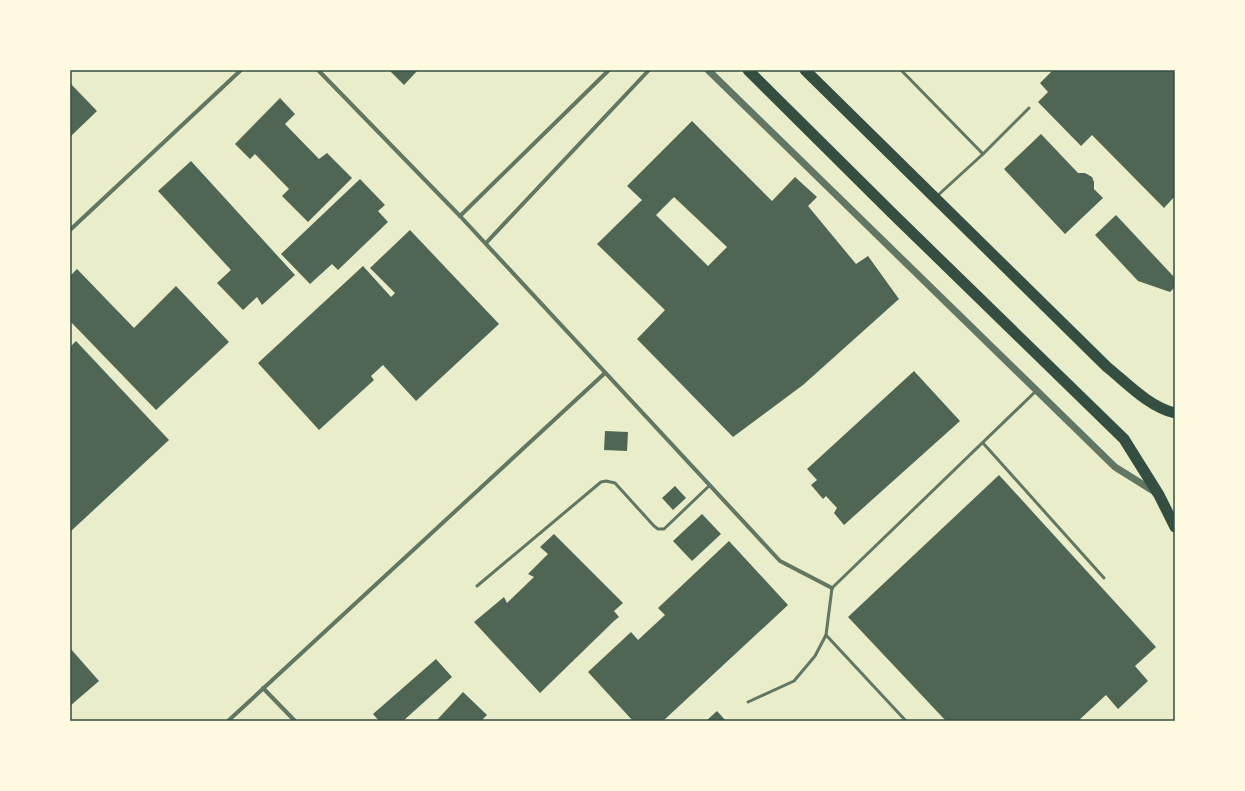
<svg xmlns="http://www.w3.org/2000/svg" width="1245" height="791" viewBox="0 0 1245 791" font-family="'DM Sans',sans-serif">
	<style>
		.building { fill: #4f6655; fill-rule: evenodd }
		.lines { fill: none; stroke-linecap: round; stroke-linejoin: round }
		.service { stroke: #617663; stroke-width: 3 }
		.minor { stroke: #617663; stroke-width: 4 }
		.tertiary { stroke: #617663; stroke-width: 7 }
		.trunk { stroke: #344e41; stroke-width: 11 }
		.neatline { fill: none; stroke: #344e41; stroke-width: 1.5 }
	</style>
	<rect width="100%" height="100%" fill="#e9edc9"/>
	<!-- building -->
	<g class="building">
		<polygon points="389,70 418,70 404,85"/>
		<polygon points="1053,70 1175,70 1175,196 1164,208 1092,135 1081,146 1038,102 1048,92 1040,83"/>
		<polygon points="70,83 97,111 70,137"/>
		<polygon points="280,98 295,114 285,124 319,159 327,153 352,178 308,222 282,196 289,189 255,154 250,159 235,144"/>
		<path d="M692,121L772,201L795,177L817,197L808,206L856,264L868,256L899,299L803,385L733,437L637,339L665,310L597,244L642,200L627,186ZM674,197L727,247L708,266L656,215Z"/>
		<polygon points="1041,134 1078,173 1085,173 1092,177 1094,182 1094,189 1103,198 1065,234 1004,169"/>
		<polygon points="191,161 295,275 262,305 257,297 243,310 217,283 231,270 158,191"/>
		<polygon points="360,179 385,205 378,211 388,222 338,270 332,264 310,284 281,254"/>
		<polygon points="1116,215 1175,278 1175,287 1170,292 1138,281 1095,235"/>
		<polygon points="410,230 499,324 416,401 383,365 371,376 374,380 319,430 258,363 363,266 391,297 395,293 370,268"/>
		<polygon points="77,269 134,328 176,286 229,342 156,410 70,321 70,276"/>
		<polygon points="76,341 169,440 70,532 70,347"/>
		<polygon points="914,371 960,421 844,525 834,513 837,508 826,496 823,499 811,485 817,480 807,469"/>
		<polygon points="605,431 628,432 627,451 604,450"/>
		<polygon points="999,475 1156,647 1135,666 1148,681 1118,709 1106,695 1078,721 946,721 848,617"/>
		<polygon points="675,486 686,498 673,510 662,498"/>
		<polygon points="702,514 721,534 692,561 673,541"/>
		<polygon points="554,534 623,603 614,611 619,617 614,621 540,693 474,622 504,597 507,603 534,577 528,574 548,554 540,547"/>
		<polygon points="729,541 788,605 663,721 633,721 588,672 631,632 638,640 665,615 658,608"/>
		<polygon points="70,648 99,681 70,706"/>
		<polygon points="436,659 452,677 403,721 379,721 373,714"/>
		<polygon points="463,692 487,715 481,721 436,721"/>
		<polygon points="717,711 726,721 706,721"/>
	</g>
	<g class="lines">
		<!-- service -->
		<g class="service">
			<polyline points="901,70 983,154"/>
			<polyline points="936,197 983,154 1029,108"/>
			<polyline points="983,443 1104,578"/>
			<polyline points="477,586 601,482 606,481 615,483 654,526 658,529 664,529 710,485"/>
			<polyline points="748,702 794,681 815,656 826,635"/>
			<polyline points="906,721 826,635 832,588 1036,391"/>
		</g>
		<!-- minor -->
		<g class="minor">
			<polyline points="318,70 460,216 780,561 832,588"/>
			<polyline points="460,216 609,70"/>
			<polyline points="70,230 241,70"/>
			<polyline points="486,243 649,70"/>
			<polyline points="263,688 295,721"/>
			<polyline points="228,721 605,373"/>
		</g>
		<!-- tertiary -->
		<polyline class="tertiary" points="708,70 1115,467 1155,492"/>
		<!-- trunk -->
		<g class="trunk">
			<polyline points="748,70 894,215 1124,439 1159,495 1175,527"/>
			<path d="M805,70L1107,367C1127,383 1149,407 1175,413"/>
		</g>
	</g>
	<!-- border -->
	<rect width="1245" height="791" fill="none" stroke="#fefae0" stroke-width="142"/>
	<rect x="71" y="71" width="1103" height="649" class="neatline"/>
</svg>
